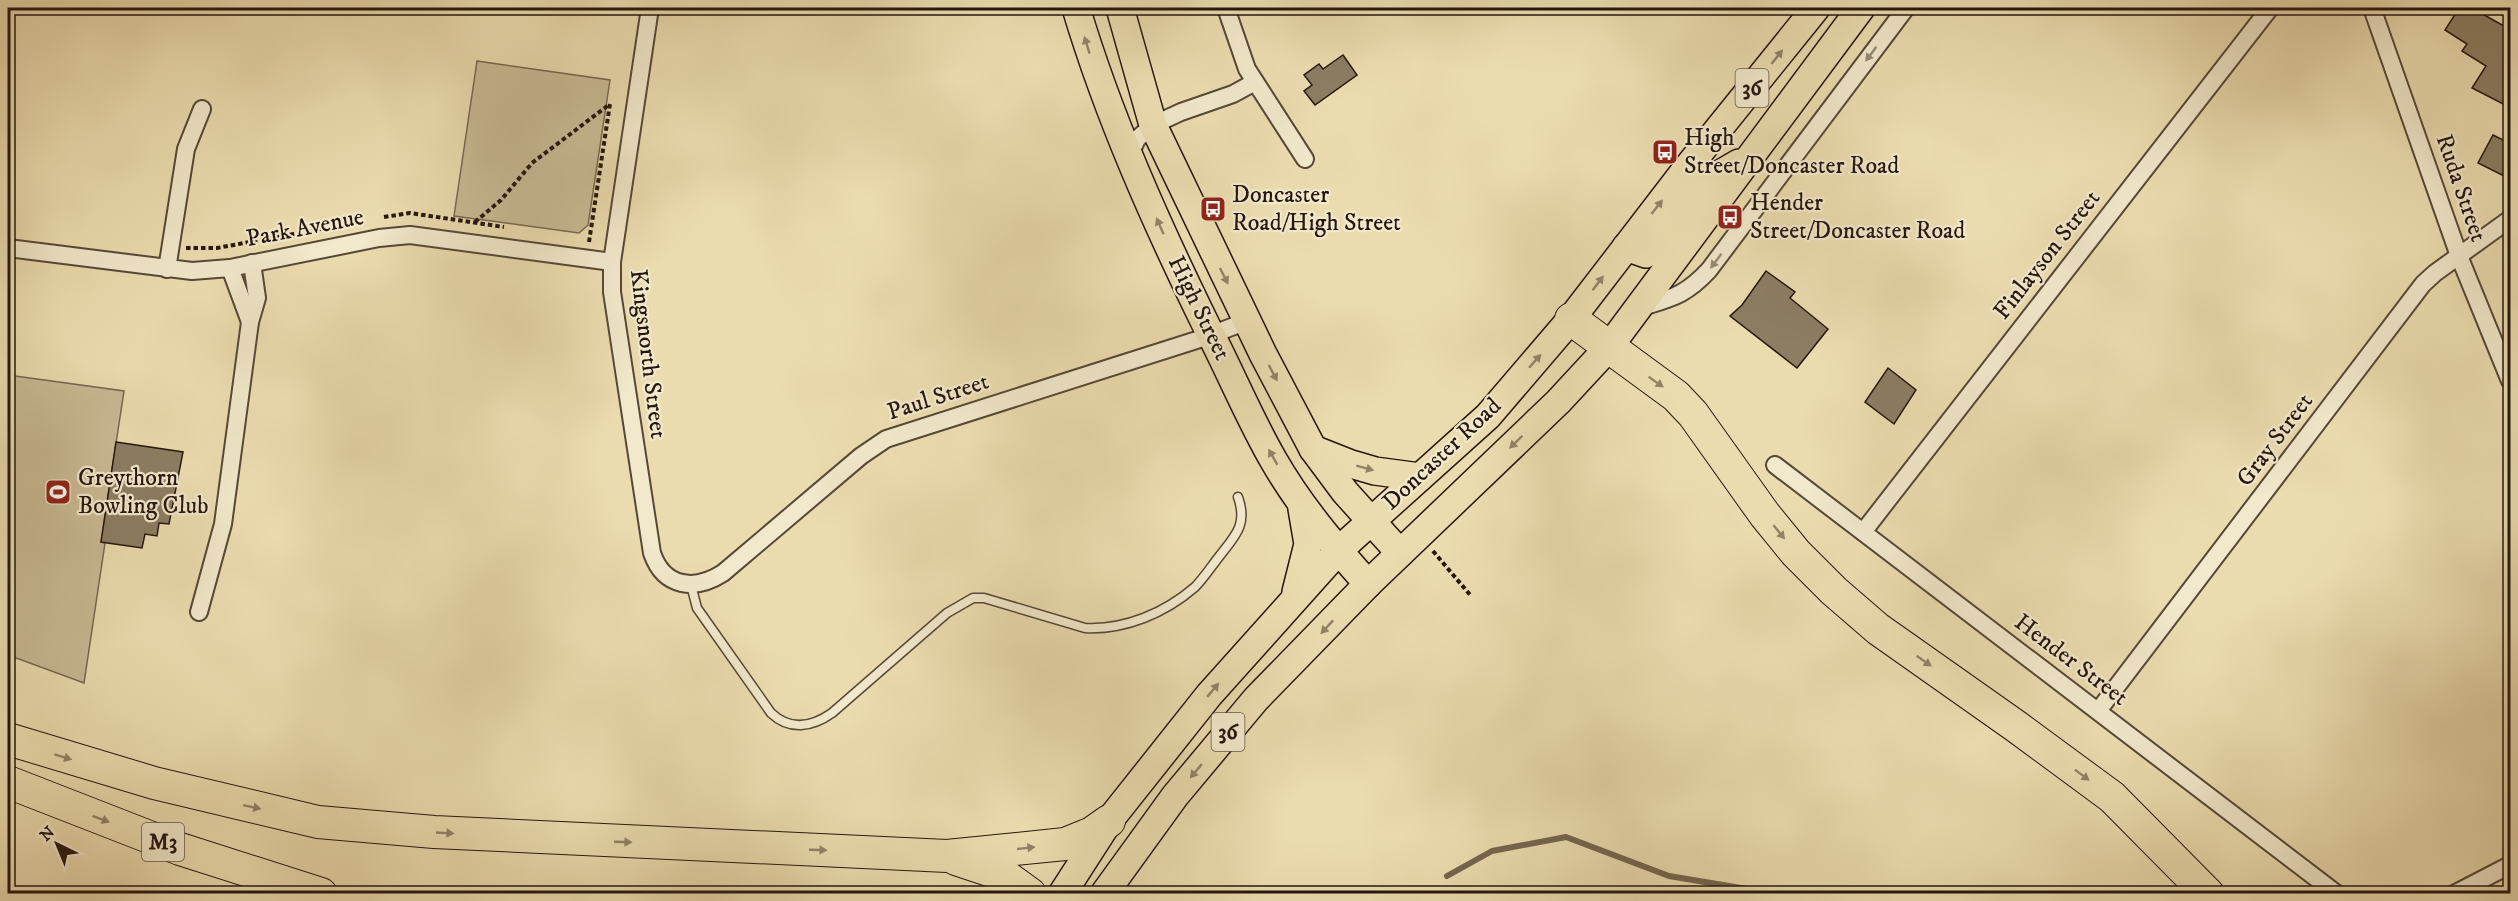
<svg xmlns="http://www.w3.org/2000/svg" width="2518" height="901" viewBox="0 0 2518 901" font-family="'IM FELL DW Pica',serif">
	<style>
		.green { fill: #c9ba94; stroke: #776852; stroke-width: 1.5 }
		.lines { fill: none; stroke-linecap: round; stroke-linejoin: round }
		.stream { stroke: #74654f; stroke-width: 6 }
		.building { fill: #8c7d63; stroke: #251610; stroke-width: 1.5 }
		.service-casing { stroke: #564838; stroke-width: 11 }
		.minor-casing { stroke: #564838; stroke-width: 20 }
		.primary-casing { stroke: #251610; stroke-width: 30 }
		.motorway-casing { stroke: #251610; stroke-width: 34 }
		.path { stroke: #251610; stroke-width: 4; stroke-dasharray: 4.5 3; stroke-linecap: butt }
		.service { stroke: #f2e8cb; stroke-width: 8 }
		.minor { stroke: #f2e8cb; stroke-width: 16 }
		.primary { stroke: #ebdcaf; stroke-width: 27 }
		.motorway { stroke: #ebdcaf; stroke-width: 32 }
		.oneway { fill: #928367 }
		.oneway2 { fill: #968a77 }
		.labels { text-anchor: middle; dominant-baseline: central; stroke-width: 4.5; stroke-linejoin: round; paint-order: stroke }
		.shield { fill: #f2e8cb; stroke: #625548; stroke-width: 1.5 }
		.shield-label { font-size: 22px; font-weight: bold; fill: #251610 }
		.poi-label { font-size: 24px; fill: #251610; stroke: #f2e8cb; text-anchor: start }
		.street-label { font-size: 24px; fill: #251610; stroke: #f2e8cb }
	</style>
	<rect width="100%" height="100%" fill="#ebdcaf"/>
	<filter id="stains"><feTurbulence type="fractalNoise" baseFrequency=".00333" numOctaves="4"/><feColorMatrix values="0 0 0 0 .2 0 0 0 0 .09 0 0 0 0 .02 0 0 0 .5 -.17"/></filter>
	<radialGradient id="worn" r=".72"><stop offset=".6" stop-color="#630" stop-opacity="0"/><stop offset="1" stop-color="#630" stop-opacity=".3"/></radialGradient>
	<!-- green -->
	<g class="green">
		<polygon points="477,61 610,80 588,225 579,233 454,216"/>
		<polygon points="8,375 124,391 101,542 105,543 84,683 8,655"/>
	</g>
	<g class="lines">
		<!-- stream -->
		<polyline class="stream" points="1447,876 1492,851 1566,837 1669,876 1777,894"/>
	</g>
	<!-- building -->
	<g class="building">
		<polygon points="2459,8 2472,8 2511,30 2511,108 2472,88 2486,66 2462,51 2467,44 2445,30"/>
		<polygon points="1343,55 1357,75 1315,105 1304,91 1312,85 1304,75 1319,64 1323,69"/>
		<polygon points="2493,135 2511,144 2511,167 2506,177 2478,163"/>
		<polygon points="1766,271 1795,292 1790,298 1828,329 1797,368 1730,316 1742,305"/>
		<polygon points="1888,368 1916,390 1894,424 1865,402"/>
		<polygon points="116,442 183,452 169,524 159,523 157,536 145,534 142,548 101,542"/>
	</g>
	<g class="lines">
		<!-- service casing -->
		<g class="service-casing">
			<path id="service" d="M691,585L697,608L771,713C790,731 812,727 832,713L947,613L973,598H984L1085,628C1125,630 1165,613 1195,587C1203,579 1211,567 1218,558C1235,536 1248,525 1238,497"/>
		</g>
		<!-- minor casing -->
		<g class="minor-casing">
			<g id="minor">
				<path d="M650,8L612,262V292L652,553C664,588 695,591 723,573L861,456L886,439L1203,338L1247,321"/>
				<polyline points="1226,8 1247,69 1305,159"/>
				<polyline points="2372,8 2459,256 2510,381"/>
				<polyline points="1129,157 1137,139 1153,125 1181,112 1233,94 1255,82"/>
				<polyline points="8,248 192,271 230,268 379,238 410,235 612,262"/>
				<polyline points="230,268 250,322"/>
				<polyline points="167,269 186,149 202,109"/>
				<path d="M1639,308C1671,298 1685,296 1709,270L1906,8"/>
				<polyline points="1775,465 2337,894"/>
				<polyline points="1863,532 2270,8"/>
				<polyline points="199,612 223,524 250,322 257,298 252,263"/>
				<polyline points="2098,711 2423,284 2435,273 2510,219"/>
				<polyline points="2454,894 2510,865"/>
			</g>
		</g>
		<!-- primary casing -->
		<g class="primary-casing">
			<g id="primary">
				<path d="M1076,8C1109,118 1156,223 1207,327C1230,371 1249,418 1274,461C1300,506 1333,545 1368,584"/>
				<polyline points="1120,8 1153,125 1263,354 1313,449 1345,492 1400,553"/>
				<polyline points="1626,247 1646,254 1698,187 1739,163"/>
				<polyline points="1313,449 1351,464 1375,471 1420,477"/>
				<polyline points="1296,592 1308,544 1302,509"/>
				<polyline points="1062,894 1109,821 1209,695 1338,551 1488,416 1571,319 1687,168 1816,8"/>
				<polyline points="1104,894 1175,796 1256,699 1368,584 1558,402 1609,347 1861,8"/>
			</g>
		</g>
		<!-- motorway casing -->
		<g class="motorway-casing">
			<g id="motorway">
				<polyline points="1571,319 1676,396 1693,414 1765,515 1796,553 1834,591 1878,629 2017,727 2112,797 2208,894"/>
				<polyline points="8,739 154,783 318,822 434,832 947,856 1065,844 1092,833 1109,821"/>
				<polyline points="8,782 180,849 321,894"/>
				<polyline points="956,859 1004,875 1030,894"/>
			</g>
		</g>
		<!-- path -->
		<g class="path">
			<polyline points="384,217 410,213 504,227"/>
			<polyline points="475,222 501,200 532,163 610,104"/>
			<polyline points="589,242 610,104"/>
			<polyline points="186,248 217,248 321,229"/>
			<polyline points="1433,551 1471,596"/>
			<polyline points="2418,889 2420,894"/>
		</g>
		<!-- service -->
		<use href="#service" class="service"/>
		<!-- minor -->
		<use href="#minor" class="minor"/>
		<!-- primary -->
		<use href="#primary" class="primary"/>
		<!-- motorway -->
		<use href="#motorway" class="motorway"/>
	</g>
	<!-- one-way arrows -->
	<defs><path id="oneway-solid" d="M-6-.8H1V-3.2L6.5 0L1 3.2V.8H-6Z" transform="scale(1.5)"/></defs>
	<g class="oneway">
		<use href="#oneway-solid" transform="translate(1087 45) rotate(-107)"/>
		<use href="#oneway-solid" transform="translate(1777 57) rotate(-52)"/>
		<use href="#oneway-solid" transform="translate(1657 207) rotate(-52)"/>
		<use href="#oneway-solid" transform="translate(1160 226) rotate(-114)"/>
		<use href="#oneway-solid" transform="translate(1224 276) rotate(63)"/>
		<use href="#oneway-solid" transform="translate(1598 283) rotate(-53)"/>
		<use href="#oneway-solid" transform="translate(1535 361) rotate(-49)"/>
		<use href="#oneway-solid" transform="translate(1273 373) rotate(62)"/>
		<use href="#oneway-solid" transform="translate(1656 382) rotate(35)"/>
		<use href="#oneway-solid" transform="translate(1516 442) rotate(136)"/>
		<use href="#oneway-solid" transform="translate(1273 457) rotate(-119)"/>
		<use href="#oneway-solid" transform="translate(1365 468) rotate(15)"/>
		<use href="#oneway-solid" transform="translate(1779 532) rotate(51)"/>
		<use href="#oneway-solid" transform="translate(1327 627) rotate(133)"/>
		<use href="#oneway-solid" transform="translate(1924 661) rotate(35)"/>
		<use href="#oneway-solid" transform="translate(1213 690) rotate(-50)"/>
		<use href="#oneway-solid" transform="translate(63 757) rotate(17)"/>
		<use href="#oneway-solid" transform="translate(1196 771) rotate(130)"/>
		<use href="#oneway-solid" transform="translate(2082 775) rotate(37)"/>
		<use href="#oneway-solid" transform="translate(252 807) rotate(12)"/>
		<use href="#oneway-solid" transform="translate(101 819) rotate(21)"/>
		<use href="#oneway-solid" transform="translate(445 833) rotate(3)"/>
		<use href="#oneway-solid" transform="translate(623 842) rotate(2)"/>
		<use href="#oneway-solid" transform="translate(1026 848) rotate(-6)"/>
		<use href="#oneway-solid" transform="translate(818 850) rotate(2)"/>
	</g>
	<g class="oneway2">
		<use href="#oneway-solid" transform="translate(1871 54) rotate(127)"/>
		<use href="#oneway-solid" transform="translate(1716 261) rotate(127)"/>
	</g>
	<!-- icons -->
	<defs>
		<g id="bus-square" transform="scale(1.35)"><rect x="-9" y="-9" width="18" height="18" rx="4" fill="#8f2418" stroke="#f2e8cb"/><path d="M-5-6H5V4H4V6H2V4H-2V6H-4V4H-5ZM-3.5-4V0h7V-4ZM-3.5 1.2v1.5H-2V1.2ZM2 1.2v1.5H3.5V1.2Z" fill="#fff"/></g>
		<g id="stadium-square" transform="scale(1.35)"><rect x="-9" y="-9" width="18" height="18" rx="4" fill="#8f2418" stroke="#f2e8cb"/><path d="M0-5a6.5 5 0 1 0 0 10a6.5 5 0 1 0 0-10ZM-3.5-1.8h7v3.6h-7Z" fill="#fff"/></g>
	</defs>
	<g fill-rule="evenodd">
		<use href="#bus-square" x="1665" y="152"/>
		<use href="#bus-square" x="1213" y="209"/>
		<use href="#bus-square" x="1730" y="217"/>
		<use href="#stadium-square" x="58" y="492"/>
	</g>
	<g class="labels">
		<!-- shield labels -->
		<g class="shield">
			<rect x="1735.5" y="69" width="33" height="38" rx="4.5"/>
			<rect x="1211.5" y="713" width="33" height="38" rx="4.5"/>
			<rect x="142" y="823" width="42" height="38" rx="4.5"/>
		</g>
		<g class="shield-label">
			<text x="1752" y="88">36</text>
			<text x="1228" y="732">36</text>
			<text x="163" y="842">M3</text>
		</g>
		<!-- poi labels -->
		<g class="poi-label">
			<text x="1684" y="138">High<tspan x="1684" dy="28">Street/Doncaster Road</tspan></text>
			<text x="1232" y="195">Doncaster<tspan x="1232" dy="28">Road/High Street</tspan></text>
			<text x="1750" y="203">Hender<tspan x="1750" dy="28">Street/Doncaster Road</tspan></text>
			<text x="78" y="478">Greythorn<tspan x="78" dy="28">Bowling Club</tspan></text>
		</g>
		<!-- street labels -->
		<g class="street-label">
			<text transform="translate(2461 188) rotate(71)">Ruda Street</text>
			<text transform="translate(305 228) rotate(-11)">Park Avenue</text>
			<text transform="translate(2047 255) rotate(-52)">Finlayson Street</text>
			<text transform="translate(1199 308) rotate(64)">High Street</text>
			<text transform="translate(648 354) rotate(83)">Kingsnorth Street</text>
			<text transform="translate(938 397) rotate(-18)">Paul Street</text>
			<text transform="translate(2275 440) rotate(-53)">Gray Street</text>
			<text transform="translate(1442 454) rotate(-43)">Doncaster Road</text>
			<text transform="translate(2071 660) rotate(37)">Hender Street</text>
		</g>
	</g>
	<!-- margin -->
	<rect width="2518" height="901" fill="none" stroke="#ebdcaf" stroke-width="30"/>
	<rect x="9" y="9" width="2500" height="883" fill="none" stroke="#251610" stroke-width="3"/>
	<rect x="15" y="15" width="2488" height="871" fill="none" stroke="#251610" stroke-width="1.5"/>
	<!-- north arrow -->
	<g transform="translate(57 844) rotate(317)" stroke="#f2e8cb" stroke-width="4.5" paint-order="stroke">
	<path d="M0-4.5L10 22L0 15L-10 22Z" fill="#251610"/>
	<text y="-9" font-size="16" font-weight="bold" text-anchor="middle" fill="#251610">N</text>
	</g>
	<rect width="100%" height="100%" filter="url(#stains)"/>
	<rect width="100%" height="100%" fill="url(#worn)"/>
</svg>
